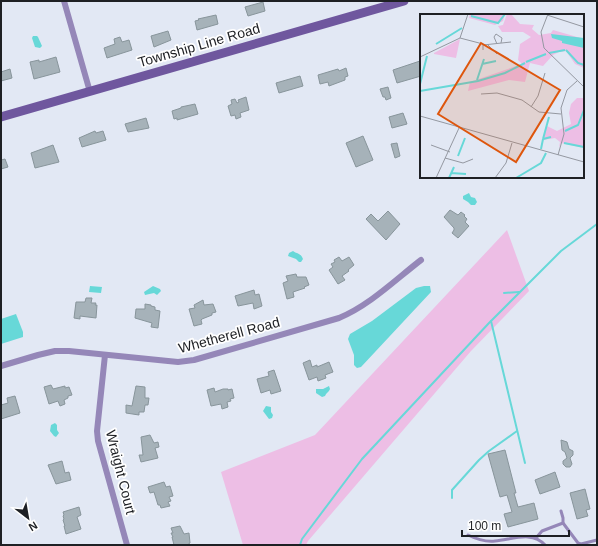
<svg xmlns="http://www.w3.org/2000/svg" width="598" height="546" viewBox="0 0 598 546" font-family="Helvetica,sans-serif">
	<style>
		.green { fill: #edbee5 }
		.water { fill: #67d8d8 }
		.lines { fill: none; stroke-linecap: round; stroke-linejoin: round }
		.stream { stroke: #67d8d8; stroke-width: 2 }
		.building { fill: #a6b2b9; stroke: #88959b }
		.lane { stroke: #9587b8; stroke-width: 3 }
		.street { stroke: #9587b8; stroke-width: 6 }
		.secondary { stroke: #6f579e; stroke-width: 9 }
		.labels { text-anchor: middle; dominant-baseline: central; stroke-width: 3.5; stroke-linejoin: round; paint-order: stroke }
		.street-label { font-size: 14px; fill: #1e2024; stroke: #fff }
		.inset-river { fill: none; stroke: #67d8d8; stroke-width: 2 }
		.inset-road { fill: none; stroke: #9498a1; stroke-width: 1 }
		.view { fill: #de560d; fill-opacity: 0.15; stroke: #de560d; stroke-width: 2 }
		.inset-edge { fill: none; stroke: #1e2024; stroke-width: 2 }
	</style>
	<rect width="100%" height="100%" fill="#e2e8f4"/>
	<!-- green -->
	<polygon class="green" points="507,230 529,291 471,351 308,541 306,545 243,545 221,472 315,435"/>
	<!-- water -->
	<g class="water">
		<polygon points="33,36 37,36 38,37 42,46 40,48 35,47 32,38"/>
		<polygon points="469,193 471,197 475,198 477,202 475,205 471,205 468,202 463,199 463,196"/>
		<path d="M293,251C297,254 301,253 303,259L301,262H299L296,259L288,256L289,253Z"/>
		<polygon points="90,286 102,287 101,293 89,292"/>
		<polygon points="153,286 160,289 161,291 157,295 154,293 145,295 144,292"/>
		<polygon points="424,286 430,286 431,292 361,367 357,368 354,365 354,355 348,339 350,334 372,321 416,288"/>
		<polygon points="16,314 23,332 23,337 1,344 1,319"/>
		<path d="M329,386L330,389C329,392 326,393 325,396L322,397L316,393V389H323Z"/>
		<polygon points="266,406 271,407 271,412 273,415 272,418 269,419 263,411"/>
		<polygon points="55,423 57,425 57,430 59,433 56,437 54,436 50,431 51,425"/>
	</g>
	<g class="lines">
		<!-- stream -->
		<g class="stream">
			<polyline points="504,293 519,292"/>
			<polyline points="491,321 525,463"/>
			<polyline points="452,498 452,490 479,460 489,451 517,431"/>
			<polyline points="300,545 302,539 362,459 489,323 561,251 597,224"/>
		</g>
	</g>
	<!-- building -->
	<g class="building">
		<polygon points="263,2 265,11 248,16 245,7"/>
		<polygon points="216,15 218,24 197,30 195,21 199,20 198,19"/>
		<polygon points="168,31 171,40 154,47 151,36"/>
		<polygon points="120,37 122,42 129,40 132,50 107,58 104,48 115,44 114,39"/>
		<polygon points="56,57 60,72 34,79 30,62 39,60 39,62"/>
		<polygon points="420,61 421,76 397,83 393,70"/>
		<polygon points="346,68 348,76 345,77 345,80 329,86 328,82 320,84 318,75 338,69 339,71"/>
		<polygon points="10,69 12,78 1,81 1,72"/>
		<polygon points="300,76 303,86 279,93 276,83"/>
		<polygon points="388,87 391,98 386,100 385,97 383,97 380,89"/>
		<polygon points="246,97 249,110 240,113 241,117 236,119 235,115 231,116 228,106 232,104 231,100 235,99 237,103 239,102 238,100"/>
		<polygon points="195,104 198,114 177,120 177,118 174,119 172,111 181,108 181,107"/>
		<polygon points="403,113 407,124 392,128 389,117"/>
		<polygon points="146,118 149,128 128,132 125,124"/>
		<polygon points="95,131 96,133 103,131 106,140 82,147 79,138"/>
		<polygon points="363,136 373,160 356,167 346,143"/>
		<polygon points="397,143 400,156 395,158 391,144"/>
		<polygon points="53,145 59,162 35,168 31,153"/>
		<polygon points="5,159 8,167 1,169 1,160"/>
		<polygon points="450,210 458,215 461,212 465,215 464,216 467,219 465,222 469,226 458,238 452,233 454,230 454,228 444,217"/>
		<polygon points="388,211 400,224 386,240 366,219 371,214 378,221"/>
		<polygon points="339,257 342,261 349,257 354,265 348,270 349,271 342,276 345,280 338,284 329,270 333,267 331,264 335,262 334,260"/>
		<polygon points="296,274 297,277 306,277 309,285 304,287 305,288 293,292 294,297 287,299 283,283 288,281 286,276"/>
		<polygon points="254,290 255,295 259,294 262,306 254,309 253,303 238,306 235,296"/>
		<polygon points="86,298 92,298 91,303 96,303 95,305 97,305 96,318 80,316 80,319 74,318 76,302 85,302"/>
		<polygon points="203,300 204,305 213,304 216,312 212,313 212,315 202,319 201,320 202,324 194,326 189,309 195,308 194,305"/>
		<polygon points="145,304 151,305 151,306 155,307 155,310 160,311 158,328 151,327 152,323 135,318 136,309 145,309"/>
		<polygon points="310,360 312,367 317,365 317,367 329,362 333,372 325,375 326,378 318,381 317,377 309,380 303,363"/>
		<polygon points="274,370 281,391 271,394 270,390 261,393 257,379 269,376 268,372"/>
		<polygon points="51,385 53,389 65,386 65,388 69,387 72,395 68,396 68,398 64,400 65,404 60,406 58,401 49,404 44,387"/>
		<polygon points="136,386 145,387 145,398 149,398 148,405 145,405 144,412 139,412 139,415 126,413 126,405 132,406"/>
		<polygon points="214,388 215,392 223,389 228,389 228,390 232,389 234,398 230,399 231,401 227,402 228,407 222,409 221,404 211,406 207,390"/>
		<polygon points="15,396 20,413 1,419 1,405 8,403 7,398"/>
		<polygon points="150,435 154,443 158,442 159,447 155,448 158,458 141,462 139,455 143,455 141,437"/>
		<polygon points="561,440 567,442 569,449 573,451 573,455 570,458 572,464 570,467 566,467 563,464 563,461 567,458 565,452 562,450"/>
		<polygon points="505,450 516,493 514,493 518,507 534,503 538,519 508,527 504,514 512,512 507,495 500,497 488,454"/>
		<polygon points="62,461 65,473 69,472 71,480 56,484 48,465"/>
		<polygon points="555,472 560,487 540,494 535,480"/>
		<polygon points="164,482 166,487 170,486 173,496 169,497 171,501 168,502 170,506 161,508 160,505 158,505 154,492 150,493 148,487"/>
		<polygon points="585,489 590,509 586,510 588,516 577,519 570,493"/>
		<polygon points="79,507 81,515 77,517 81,529 66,534 64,526 65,526 63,520 64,519 63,516 64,515 63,512"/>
		<polygon points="180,526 184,534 189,533 190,543 187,545 174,545 172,537 173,537 171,533 173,533 171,528"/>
	</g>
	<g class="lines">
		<!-- lane -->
		<g class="lane">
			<polyline points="561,511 563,518 563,523 578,543 581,544 597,540"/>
			<path d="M468,535C476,539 485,542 495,541C511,540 532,530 545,545"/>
			<polyline points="536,538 542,531 563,523"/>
		</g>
		<!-- street -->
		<g class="street">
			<polyline points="64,1 90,92"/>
			<polyline points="105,355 97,431 98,441 127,545"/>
			<path d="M1,366L38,355L55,351H69L178,362L194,360L339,318C370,305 395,280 421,260"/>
		</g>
		<!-- secondary -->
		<polyline class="secondary" points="1,117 404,1"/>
	</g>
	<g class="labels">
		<!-- street labels -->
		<g class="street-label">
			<text transform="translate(199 45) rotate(-16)">Township Line Road</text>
			<text transform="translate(229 335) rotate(-15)">Whetherell Road</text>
			<text transform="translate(121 472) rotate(76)">Wraight Court</text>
		</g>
	</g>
	<!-- overview -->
	<g transform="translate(420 14)">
		<rect width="164" height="164" fill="#e2e8f4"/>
		<path d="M50,0H85L83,7L75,11L49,4ZM87,0H91L100,10L114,11L112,15L119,21L131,19L133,16L164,25V54L155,50L146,37L139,38L133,41L123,52L110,49L105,68L89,66L48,77L50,68L102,50L98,46L100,30L111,23L103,18H82L78,12L83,11ZM40,25L36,44L14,40V39ZM157,84H164V134L141,129L139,134L140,128L135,124L123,126L127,112L137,117L151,110L149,99L151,90Z" fill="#edbee5"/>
		<path d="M131,20L164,24V34L142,29V27L132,24Z" fill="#67d8d8"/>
		<path class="inset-river" d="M51,2L78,9L85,0M16,30L42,14M146,36L158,49L164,51M129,39L145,36M106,48L126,40M62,50L76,47M57,66L64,45M0,70L7,42M0,77L58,67L85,59L105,49M145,117L158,111L164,96M123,125L129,103M144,129L164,133M121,135L123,125L131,123M38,142L45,124M31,159L46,160M29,164L34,153M96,164L121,149L126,139"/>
		<path class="inset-road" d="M128,0L121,18L124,34L164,73M127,1L164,13M40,24L63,30V36M77,30L74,23L76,20L82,24L81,29M63,31L91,28M68,31L77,40M0,43L40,24L48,0M61,80L77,79L102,86L119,98L141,100M111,93L118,82L125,59M0,102L164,148M11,131L30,138M138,141L144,120L141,94L147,76L157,67M25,144L43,149L53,145M16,164L39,114M75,164L86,149L92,129"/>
		<path class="view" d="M61,29L140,76L96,148L18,100Z"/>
		<rect width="164" height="164" class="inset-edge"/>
	</g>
	<!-- border -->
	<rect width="598" height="546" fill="none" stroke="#1e2024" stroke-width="4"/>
	<!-- north arrow -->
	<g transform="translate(28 518) rotate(149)" stroke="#ffffff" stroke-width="3" paint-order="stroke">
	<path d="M0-3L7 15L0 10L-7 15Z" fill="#1e2024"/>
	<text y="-6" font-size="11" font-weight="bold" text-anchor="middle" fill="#1e2024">N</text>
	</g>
	<!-- scale -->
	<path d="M462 530v6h107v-6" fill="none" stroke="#1e2024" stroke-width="2"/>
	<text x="468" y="530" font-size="12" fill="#1e2024" stroke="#ffffff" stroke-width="3" paint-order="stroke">100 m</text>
</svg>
